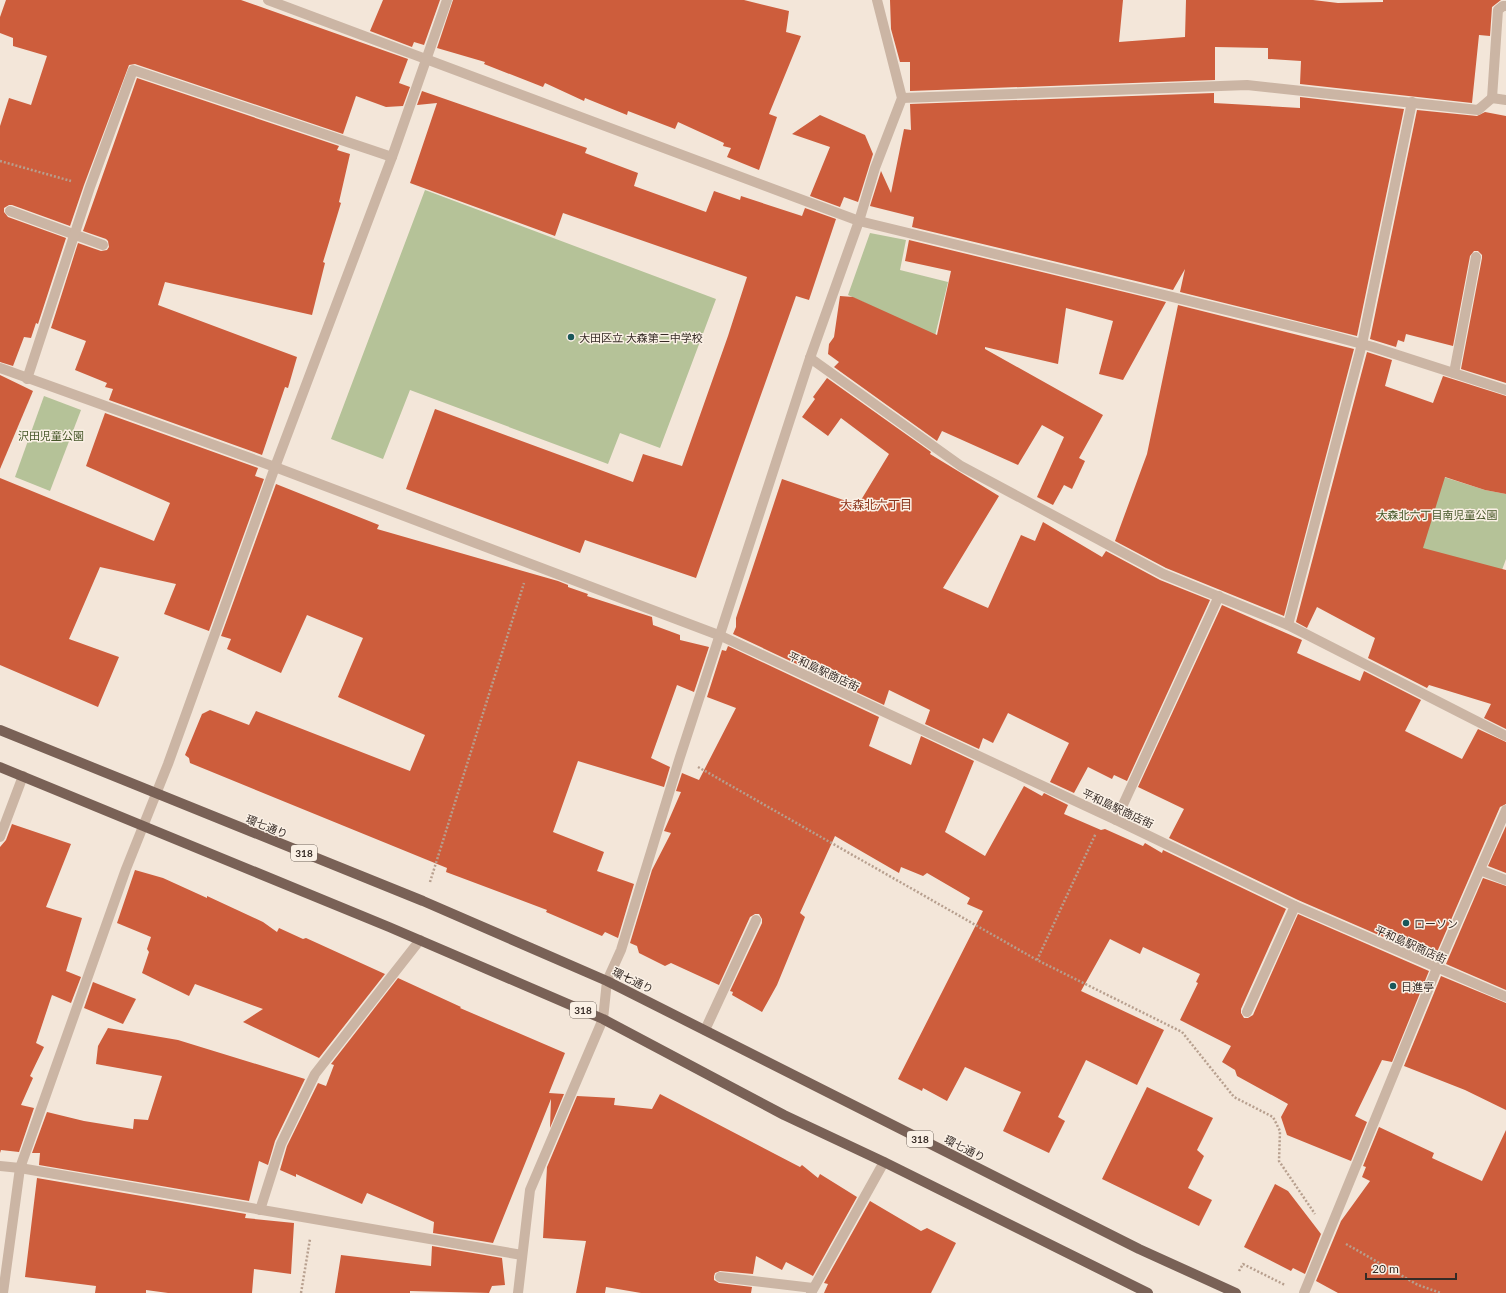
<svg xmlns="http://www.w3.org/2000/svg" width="1506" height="1293" viewBox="0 0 1506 1293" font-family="Lato,'Noto Sans JP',sans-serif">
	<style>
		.green { fill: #b5c298 }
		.building { fill: #cd5d3c }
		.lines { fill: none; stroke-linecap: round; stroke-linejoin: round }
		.path { stroke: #b79f8e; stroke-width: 2.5; stroke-dasharray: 2 2; stroke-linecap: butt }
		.minor { stroke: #cbb5a4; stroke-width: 10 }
		.major { stroke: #796156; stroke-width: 10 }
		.poi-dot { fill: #19575a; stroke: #faf0e5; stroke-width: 1.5 }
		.labels { text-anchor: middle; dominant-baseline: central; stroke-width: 3; stroke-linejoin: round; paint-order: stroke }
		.shield { fill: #faf0e5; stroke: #71665f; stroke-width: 1 }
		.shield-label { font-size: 10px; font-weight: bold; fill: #362b26 }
		.poi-label { font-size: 11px; fill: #362b26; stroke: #faf0e5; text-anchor: start }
		.park-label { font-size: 11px; fill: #465628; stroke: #faf0e5 }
		.street-label { font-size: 11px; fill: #362b26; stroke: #faf0e5 }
		.neighbourhood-label { font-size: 12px; fill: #8a331b; stroke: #faf0e5 }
	</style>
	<rect width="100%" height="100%" fill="#f3e6d9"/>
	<!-- green -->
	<g class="green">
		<polygon points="425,190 716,299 660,448 620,433 608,464 410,390 383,459 331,439"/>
		<polygon points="870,233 906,240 900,270 948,282 935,336 848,295"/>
		<polygon points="44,396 81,410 50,491 15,477"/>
		<polygon points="1412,467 1485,490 1506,494 1506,559 1502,570 1404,544"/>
	</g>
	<!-- building -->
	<g class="building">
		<polygon points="6,0 241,0 408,59 399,83 410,87 403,106 386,107 356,96 343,134 135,64 129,65 84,185 70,226 12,205 9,205 4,208 4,212 8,217 66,238 38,324 36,323 31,338 24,337 13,366 0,362 0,126 9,98 31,105 47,56 13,46 13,38 0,33 0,17"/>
		<polygon points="383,0 440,0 424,45 414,42 412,47 370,31"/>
		<polygon points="453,0 744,0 789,11 786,32 801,36 769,114 777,117 759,170 727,157 731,148 723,146 724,143 678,122 675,129 628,111 627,115 585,98 584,101 545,83 543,87 484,64 485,62 437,48"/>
		<polygon points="890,0 1123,0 1119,42 1185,37 1186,0 1313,0 1338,3 1383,2 1383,0 1501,0 1492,7 1490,36 1479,35 1472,103 1300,84 1301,61 1268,59 1268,48 1215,47 1215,80 910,91 910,62 900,62 891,29"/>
		<polygon points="137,78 339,146 337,150 350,154 339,202 341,203 323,262 325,263 312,315 165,282 158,305 297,357 288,388 285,387 262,455 109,400 113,389 105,387 107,383 75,370 86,341 51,328 78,243 101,251 107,250 109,247 108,241 106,239 83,231"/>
		<polygon points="422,91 587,148 585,153 638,173 634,186 706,212 714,191 740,200 741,196 802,216 805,208 836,219 809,300 796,296 696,578 585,540 580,553 406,489 435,409 633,482 643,454 682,466 728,336 747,277 563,213 555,236 410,183 437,103 417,105"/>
		<polygon points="1214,93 1214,103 1300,108 1300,97 1404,109 1357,336 1180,292 1185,269 1173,290 912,227 914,217 870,206 881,171 891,193 904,129 911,130 910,104"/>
		<polygon points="1417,110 1477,116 1485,112 1506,116 1506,383 1461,369 1482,258 1482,255 1478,251 1474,251 1470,256 1453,346 1406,334 1404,342 1398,340 1396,347 1370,339"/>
		<polygon points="820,115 865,135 873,154 858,202 844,197 840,207 810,196 830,147 792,134"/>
		<polygon points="909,240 1166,302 1123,380 1099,374 1113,321 1066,308 1058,364 985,347 985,349 1103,415 1079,458 1085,461 1072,489 1064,485 1053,505 1037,497 1064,437 1042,425 1018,465 942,431 937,441 834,367 839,362 828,354 829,344 834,337 840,296 853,297 937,335 951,271 905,261"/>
		<polygon points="1178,305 1354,349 1284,616 1166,568 1115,541 1147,454"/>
		<polygon points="1367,352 1392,360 1385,386 1433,403 1443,376 1506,396 1506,494 1485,490 1445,477 1423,548 1506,570 1506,729 1484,718 1491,704 1429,685 1427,688 1368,658 1375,638 1317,607 1307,628 1296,622"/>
		<polygon points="0,375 33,391 0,469"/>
		<polygon points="827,378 931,452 930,454 999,496 943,588 988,608 1021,535 1035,541 1043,522 1102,557 1106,551 1160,580 1210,600 1127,781 1114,775 1112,779 1088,767 1074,793 1050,782 1069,743 1008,713 993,743 983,738 979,749 925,724 930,710 889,690 884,705 733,634 736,627 736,618 782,479 858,505 889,454 841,418 828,436 802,417 815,399 813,397"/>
		<polygon points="105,413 258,468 255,476 264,479 209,631 164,614 176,584 100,567 69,639 119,657 98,707 0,665 0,478 154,541 170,503 86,466"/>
		<polygon points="276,484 379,525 377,529 558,581 568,585 568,587 588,594 587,596 652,617 653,625 680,635 680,640 709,647 694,692 677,685 651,758 670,767 664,787 578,761 553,832 604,852 597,871 634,884 618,938 605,932 602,936 546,912 547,910 446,872 447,868 190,763 189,758 185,755 202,714 210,710 249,725 256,711 410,771 425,735 338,697 363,638 307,615 281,673 227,649 231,639 221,636"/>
		<polygon points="1222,605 1302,640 1297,653 1360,681 1364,671 1421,700 1405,731 1462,759 1478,729 1506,742 1506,804 1500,807 1434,959 1298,900 1169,838 1184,809 1138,787"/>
		<polygon points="728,646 879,717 869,746 911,765 921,736 974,761 945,832 985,856 1024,786 1042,796 1044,793 1068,805 1064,814 1101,830 1105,829 1143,846 1145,843 1162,853 1163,850 1286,909 1241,1009 1241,1013 1244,1018 1248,1018 1253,1015 1298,914 1429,971 1392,1062 1382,1060 1355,1116 1367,1122 1351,1161 1287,1135 1281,1117 1288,1104 1237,1076 1235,1070 1222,1062 1231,1046 1180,1020 1198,983 1196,982 1200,974 1143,947 1140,954 1110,939 1081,991 1164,1030 1137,1085 1086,1060 1058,1117 1065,1121 1049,1153 1003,1131 1021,1092 965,1067 947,1101 923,1088 922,1091 898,1079 983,911 967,904 970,898 927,873 923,876 901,867 899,873 835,836 800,913 805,917 777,985 762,1012 732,995 733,992 730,991 762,923 762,919 759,914 755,914 750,917 719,985 671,963 665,966 639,953 637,946 630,943 652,870 671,833 664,831 681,792 676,791 682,773 699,780 736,708 707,697 722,650 726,651"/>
		<polygon points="12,824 71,844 46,907 82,918 66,971 81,977 71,1003 52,995 36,1043 44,1047 30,1076 33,1078 21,1105 34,1108 19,1152 1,1150 0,1153 0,847 6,840"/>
		<polygon points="1506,826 1506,873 1488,866"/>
		<polygon points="135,870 163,878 207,898 207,896 263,922 277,932 279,928 303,939 306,938 385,974 319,1058 243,1022 263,1009 195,984 189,996 142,973 149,952 147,949 151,937 117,923"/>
		<polygon points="1483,878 1506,886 1506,990 1446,964"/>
		<polygon points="1441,976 1506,1003 1506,1110 1465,1090 1404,1066"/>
		<polygon points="398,978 461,1007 460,1008 565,1053 549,1093 564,1094 550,1128 551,1099 493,1243 433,1233 434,1222 367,1193 362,1204 296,1174 296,1177 280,1170 287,1146 318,1083 326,1086 334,1065 331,1064"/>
		<polygon points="93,982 136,999 123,1024 84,1008"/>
		<polygon points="108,1028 178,1040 305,1079 275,1141 268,1165 259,1161 249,1201 39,1165 40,1153 32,1153 47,1112 84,1121 133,1129 134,1119 148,1120 162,1076 96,1064 98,1046"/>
		<polygon points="1147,1087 1213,1118 1197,1150 1204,1156 1188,1188 1212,1200 1199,1226 1102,1179"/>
		<polygon points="660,1094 800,1167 802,1165 818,1178 820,1174 857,1197 813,1276 786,1262 782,1270 756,1256 753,1274 720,1271 715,1273 714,1276 714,1280 719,1283 752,1287 751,1293 641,1293 606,1287 605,1293 576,1293 586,1241 543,1238 547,1167 577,1096 615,1098 614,1105 652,1109"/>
		<polygon points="1379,1127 1434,1153 1432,1158 1482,1181 1506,1130 1506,1293 1338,1293 1316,1281 1341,1221 1370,1181 1362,1177 1366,1167 1363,1166"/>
		<polygon points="37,1178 246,1214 245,1218 294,1223 291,1274 254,1269 252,1293 168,1293 146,1290 146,1293 95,1293 96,1286 25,1277"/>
		<polygon points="1275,1184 1288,1191 1321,1234 1305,1274 1293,1268 1291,1271 1244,1247"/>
		<polygon points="870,1201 921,1231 927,1228 956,1243 931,1293 824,1293 828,1284 824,1283"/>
		<polygon points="432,1246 502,1258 505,1285 492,1286 489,1293 410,1291 410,1293 335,1293 341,1255 431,1266"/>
	</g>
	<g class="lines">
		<!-- path -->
		<g class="path">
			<polyline points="0,161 71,181"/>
			<polyline points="698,767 1037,960 1182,1032 1234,1097 1273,1117 1280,1131 1279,1161 1315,1214"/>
			<polyline points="430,882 524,583"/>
			<polyline points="1037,960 1096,833"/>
			<polyline points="1346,1244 1418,1285 1441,1293"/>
			<polyline points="1239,1271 1243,1264 1285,1285"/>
			<polyline points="301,1293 310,1239"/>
		</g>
		<!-- minor -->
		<g class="minor">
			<polyline points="268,0 859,221 1325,334 1373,347 1506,390"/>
			<polyline points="902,98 1247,85 1478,110 1492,98 1506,100"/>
			<polyline points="1492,98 1498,10 1503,6 1506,6"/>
			<polyline points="10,211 103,245"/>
			<polyline points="810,358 961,466 1163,574 1288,625 1506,736"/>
			<polyline points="0,368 275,467 721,636 1116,820 1295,906 1506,997"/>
			<polyline points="1454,373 1476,257"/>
			<polyline points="27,379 90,187 133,70 392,157"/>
			<polyline points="1288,625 1362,344 1412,102"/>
			<polyline points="1116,820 1219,596"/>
			<polyline points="0,837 23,776"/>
			<polyline points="1480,870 1506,880"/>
			<polyline points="1247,1012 1295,906"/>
			<polyline points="705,1030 756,920"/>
			<polyline points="0,1166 20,1168 522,1255"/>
			<polyline points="260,1210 281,1144 315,1074 420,940"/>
			<polyline points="720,1277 813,1288"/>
			<polyline points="3,1293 20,1168 126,869 168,764 275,467 392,157 447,0"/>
			<polyline points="518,1293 530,1190 603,1019 607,981 621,950 680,757 810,358 859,221 875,168 902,98 877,0"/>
			<polyline points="811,1293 884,1162"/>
			<polyline points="1304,1293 1437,968 1506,810"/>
		</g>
		<!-- major -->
		<g class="major">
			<polyline points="0,730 423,901 607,981 1139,1249 1236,1293"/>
			<polyline points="0,767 389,927 603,1019 784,1115 884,1162 1148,1293"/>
		</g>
	</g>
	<!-- markers -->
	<g class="poi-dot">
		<circle cx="571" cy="337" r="4"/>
		<circle cx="1406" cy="923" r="4"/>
		<circle cx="1393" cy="986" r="4"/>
	</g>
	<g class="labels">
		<!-- shield labels -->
		<g class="shield">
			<rect x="291" y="845" width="26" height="16" rx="3"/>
			<rect x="570" y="1002" width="26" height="16" rx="3"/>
			<rect x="907" y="1131" width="26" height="16" rx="3"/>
		</g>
		<g class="shield-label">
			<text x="304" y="853">318</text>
			<text x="583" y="1010">318</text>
			<text x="920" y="1139">318</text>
		</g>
		<!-- poi labels -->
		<g class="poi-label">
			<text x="579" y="337">大田区立 大森第二中学校</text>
			<text x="1414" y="923">ローソン</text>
			<text x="1401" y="986">日進亭</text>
		</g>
		<!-- park labels -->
		<g class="park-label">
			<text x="51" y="435">沢田児童公園</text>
			<text x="1437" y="514">大森北六丁目南児童公園</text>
		</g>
		<!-- street labels -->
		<g class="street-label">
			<text transform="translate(824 671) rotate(25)">平和島駅商店街</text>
			<text transform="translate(1118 808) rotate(25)">平和島駅商店街</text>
			<text transform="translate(267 826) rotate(22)">環七通り</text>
			<text transform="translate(1411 944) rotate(24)">平和島駅商店街</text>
			<text transform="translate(633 980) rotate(26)">環七通り</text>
			<text transform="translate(965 1148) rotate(27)">環七通り</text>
		</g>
		<!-- neighbourhood labels -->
		<g class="neighbourhood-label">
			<text x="876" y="504">大森北六丁目</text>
		</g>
	</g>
	<!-- scale -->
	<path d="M1366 1273v6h90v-6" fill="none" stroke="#362b26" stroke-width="2"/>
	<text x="1372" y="1273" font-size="12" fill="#362b26" stroke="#faf0e5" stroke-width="3" paint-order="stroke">20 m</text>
</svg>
